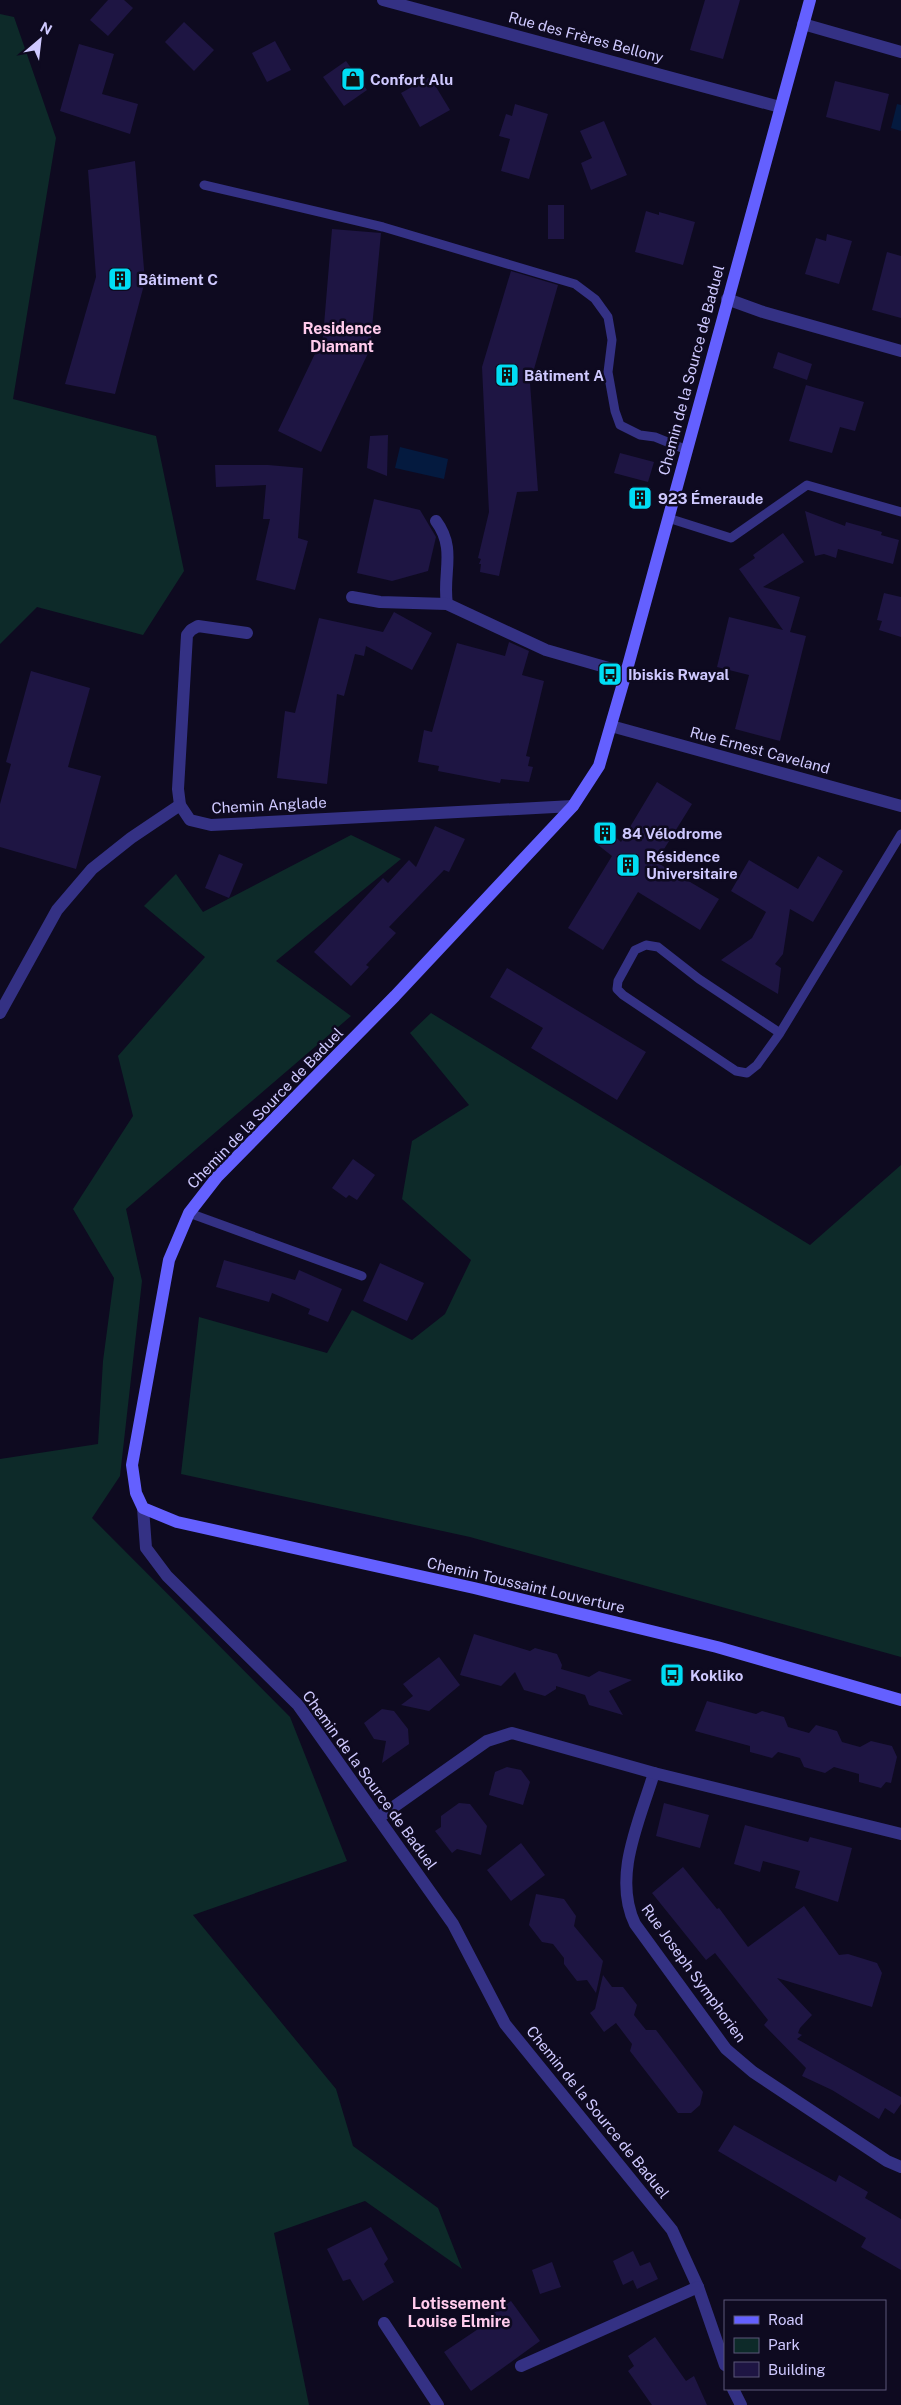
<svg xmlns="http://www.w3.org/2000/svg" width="901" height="2405" viewBox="0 0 901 2405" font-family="'Public Sans',sans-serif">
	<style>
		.green { fill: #0d2a29 }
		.water { fill: #041a3f }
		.building { fill: #1e1543 }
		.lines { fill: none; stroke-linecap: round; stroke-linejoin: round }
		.lane { stroke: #343184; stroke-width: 9 }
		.street { stroke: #343184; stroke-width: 12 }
		.secondary { stroke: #6460ff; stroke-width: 12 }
		.labels { text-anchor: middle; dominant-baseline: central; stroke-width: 5; stroke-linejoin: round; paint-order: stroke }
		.street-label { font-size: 15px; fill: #cfc9ff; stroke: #0e0a20 }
		.poi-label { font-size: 15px; font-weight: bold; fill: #cfc9ff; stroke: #0e0a20; text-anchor: start }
		.neighbourhood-label { font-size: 16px; font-weight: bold; fill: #ffcbec; stroke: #0e0a20 }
	</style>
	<rect width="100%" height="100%" fill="#0e0a20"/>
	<!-- green -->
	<g class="green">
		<polygon points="0,14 14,17 56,138 13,399 156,436 184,571 143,635 37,607 0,644"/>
		<polygon points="351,835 401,859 276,961 351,1016 126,1209 142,1281 120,1476 92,1518 290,1717 347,1861 193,1915 336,2089 353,2146 438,2208 462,2269 365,2201 274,2233 309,2405 0,2405 0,1459 98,1444 103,1361 114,1278 73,1209 133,1116 118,1056 205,957 144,906 176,874 203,912"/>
		<polygon points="431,1013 810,1245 901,1165 901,1657 470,1537 181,1474 199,1317 327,1353 352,1310 412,1340 445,1314 471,1260 402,1199 412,1141 469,1105 410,1033"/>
	</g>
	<!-- water -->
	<g class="water">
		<polygon points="897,104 901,105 901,131 891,128"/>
		<polygon points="400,447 448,459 444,479 395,468"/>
	</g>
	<!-- building -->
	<g class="building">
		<polygon points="108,0 124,0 133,8 108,36 90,20"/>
		<polygon points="705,0 740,0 723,59 690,50"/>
		<polygon points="184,22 214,50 194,71 165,42"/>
		<polygon points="275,41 291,70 267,82 252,53"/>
		<polygon points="79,44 114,54 102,94 138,104 130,134 60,111"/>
		<polygon points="346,61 367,90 344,106 323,77"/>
		<polygon points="430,77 450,110 420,127 401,93"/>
		<polygon points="835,81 889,94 880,131 826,117"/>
		<polygon points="515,104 548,114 529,179 501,171 510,139 499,136 506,114 512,116"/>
		<polygon points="604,121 627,175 591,190 581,163 592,158 580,131"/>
		<polygon points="135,161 145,281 115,394 65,384 96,277 88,170"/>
		<rect x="548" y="205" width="16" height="34"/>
		<polygon points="646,211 659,215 659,212 695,222 683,265 635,252"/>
		<polygon points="332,229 381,233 370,349 321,452 278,431 323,337"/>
		<polygon points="827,234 852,241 839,284 805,274 816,238 826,241"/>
		<polygon points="887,252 901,256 901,318 872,310"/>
		<polygon points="511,271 558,285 530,383 538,491 517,492 499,576 480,572 481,564 479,564 481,559 478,558 489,512 482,367"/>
		<polygon points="778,352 812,364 807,380 773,368"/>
		<polygon points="806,385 864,402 855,431 840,427 832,453 789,441"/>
		<polygon points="388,435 387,476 367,468 370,436"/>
		<polygon points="620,453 654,462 648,482 614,473"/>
		<polygon points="215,465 268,465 303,468 298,538 308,541 295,590 256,580 270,519 263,519 266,485 216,487"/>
		<polygon points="374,499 420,510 436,537 428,571 392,581 357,573"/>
		<polygon points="805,511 845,526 846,522 882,532 881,535 899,540 893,564 838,549 836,558 824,554 815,556"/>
		<polygon points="783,533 804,562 763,587 800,597 790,632 806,636 780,741 735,729 749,675 717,667 729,617 783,630 739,569 755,558 753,555"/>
		<polygon points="884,593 901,597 901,637 879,630 882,621 877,620"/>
		<polygon points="394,612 432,633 412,670 366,646 364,656 355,654 344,696 337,694 327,784 277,778 285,711 295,713 319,618 383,632"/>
		<polygon points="509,642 529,651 522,675 544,681 526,756 530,757 528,766 533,767 529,782 501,779 500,783 438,771 439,766 418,762 424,730 432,732 457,643 505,656"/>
		<polygon points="31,671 90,688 68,767 101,776 76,869 0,847 0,804 11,764 6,762"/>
		<polygon points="657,782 692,804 656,862 719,899 700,930 638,892 603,950 568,928 612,856 593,841 605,827 621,842"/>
		<polygon points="435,826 465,839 449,872 444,870 389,927 396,933 366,965 369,967 351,986 314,952 383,878 388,883 409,860 416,867"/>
		<polygon points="219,854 243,864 229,898 205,888"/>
		<polygon points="818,856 843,871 813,922 790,909 783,954 775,964 781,968 778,994 721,960 752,938 766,912 731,891 749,860 798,889"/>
		<polygon points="507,968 646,1052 617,1100 531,1048 543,1028 490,997"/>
		<polygon points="353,1159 375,1175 357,1200 349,1195 346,1198 332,1188"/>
		<polygon points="224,1260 295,1280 299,1270 342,1289 328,1322 308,1314 310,1309 272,1293 269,1302 216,1287"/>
		<polygon points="380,1263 424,1283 407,1321 363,1301"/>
		<polygon points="474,1634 530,1651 535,1648 557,1654 562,1665 561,1669 589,1677 599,1671 632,1680 609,1691 623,1715 589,1705 585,1695 556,1686 556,1689 545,1696 524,1690 515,1672 501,1686 460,1675"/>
		<polygon points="439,1657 460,1685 429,1711 401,1705 413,1696 403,1684"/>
		<polygon points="707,1701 756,1714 762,1711 784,1717 788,1727 809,1733 816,1725 837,1731 842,1742 860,1747 871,1741 892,1746 897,1757 891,1783 886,1782 881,1788 859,1782 859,1774 834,1767 825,1773 804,1767 800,1758 778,1752 772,1758 750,1752 750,1746 695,1731"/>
		<polygon points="382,1709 394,1711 408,1729 409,1744 382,1763 386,1741 374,1739 364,1723"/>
		<polygon points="507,1767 521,1770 530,1782 523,1805 489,1795 495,1772"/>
		<polygon points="459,1803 470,1804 487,1826 481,1855 457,1849 452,1853 435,1831 441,1827 441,1816"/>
		<polygon points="664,1803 709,1815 700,1848 656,1836"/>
		<polygon points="745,1825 808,1842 810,1837 852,1848 838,1902 795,1888 800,1871 763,1861 760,1872 734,1864"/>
		<polygon points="521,1843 545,1875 511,1901 487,1870"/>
		<polygon points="683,1867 717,1909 719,1908 748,1947 804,1906 839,1955 848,1954 877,1963 882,1973 872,2007 777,1978 812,2015 800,2028 798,2033 802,2035 797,2039 901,2097 901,2104 894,2114 885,2108 879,2119 832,2090 802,2076 806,2068 764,2025 768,2020 715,1953 706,1960 652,1893"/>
		<polygon points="536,1894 564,1899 576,1916 574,1926 603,1961 596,1993 587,1980 577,1981 564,1964 564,1958 553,1944 542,1942 529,1925"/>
		<polygon points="603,1975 612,1987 623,1987 637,2005 634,2015 646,2030 656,2030 703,2092 700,2105 691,2113 678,2113 630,2051 632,2044 616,2023 604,2032 590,2013 595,2009"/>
		<polygon points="734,2125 836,2182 839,2175 868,2192 865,2198 901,2219 901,2270 861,2247 866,2238 718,2151"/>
		<polygon points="371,2227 388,2259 384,2264 394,2282 363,2301 350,2279 343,2281 327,2249"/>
		<polygon points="633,2251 640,2266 650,2262 658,2279 637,2289 633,2280 623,2285 613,2261"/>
		<polygon points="552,2262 561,2287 540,2294 532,2270"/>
		<polygon points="511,2301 540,2341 471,2391 444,2352 484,2325 481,2322"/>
		<polygon points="655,2337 686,2381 694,2376 707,2405 652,2405 628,2371 634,2366 628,2356"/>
	</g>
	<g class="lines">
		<!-- lane -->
		<g class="lane">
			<polyline points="204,185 383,227 575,284 595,299 608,317 612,340 608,372 615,411 620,425 640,435 655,437 687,450"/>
			<polyline points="668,518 731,538 807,485 901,512"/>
			<polyline points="780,1033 699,979 658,947 646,945 635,950 618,981 617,989 623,995 736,1071 747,1073 757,1065 780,1033 901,834"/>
			<polyline points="189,1213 362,1276"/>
		</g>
		<!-- street -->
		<g class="street">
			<polyline points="383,0 780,107"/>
			<polyline points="803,24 901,52"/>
			<polyline points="727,299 763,312 901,351"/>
			<path d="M436,521C457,549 442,574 447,604L546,650L626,673"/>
			<polyline points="352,597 380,602 447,604"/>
			<polyline points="247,633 198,626 191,630 187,635 178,789 180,805 190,820 211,825 573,806"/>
			<polyline points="611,726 901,806"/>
			<polyline points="0,1013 57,910 92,869 131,838 180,805"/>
			<polyline points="143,1508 146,1548 167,1576 298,1705 453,1924 505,2024 672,2230 698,2287 725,2365"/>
			<path d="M654,1773C640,1820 612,1876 635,1924L726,2049L753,2072L887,2161L901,2167"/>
			<polyline points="378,1818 487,1741 512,1733 654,1773 901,1834"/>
			<polyline points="384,2323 438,2405"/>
			<polyline points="521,2366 698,2287"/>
			<polyline points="733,2389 741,2405"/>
		</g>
		<!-- secondary -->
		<polyline class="secondary" points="810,0 626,673 599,766 573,806 395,996 217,1177 189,1213 169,1260 132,1465 136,1493 143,1508 177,1522 474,1588 717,1647 901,1700"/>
	</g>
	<!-- icons -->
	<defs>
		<g id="shop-square" transform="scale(1.25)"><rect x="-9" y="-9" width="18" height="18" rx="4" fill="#00ddf4" stroke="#0e0a20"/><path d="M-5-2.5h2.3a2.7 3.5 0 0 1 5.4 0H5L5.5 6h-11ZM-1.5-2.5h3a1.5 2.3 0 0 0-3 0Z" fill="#111"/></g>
		<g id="building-square" transform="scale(1.25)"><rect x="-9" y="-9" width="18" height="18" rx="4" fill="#00ddf4" stroke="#0e0a20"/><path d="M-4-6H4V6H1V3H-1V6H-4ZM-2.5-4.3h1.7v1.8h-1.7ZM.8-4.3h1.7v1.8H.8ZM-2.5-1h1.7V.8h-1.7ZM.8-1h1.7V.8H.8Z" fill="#111"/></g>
		<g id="bus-square" transform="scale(1.25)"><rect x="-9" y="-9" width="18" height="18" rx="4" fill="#00ddf4" stroke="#0e0a20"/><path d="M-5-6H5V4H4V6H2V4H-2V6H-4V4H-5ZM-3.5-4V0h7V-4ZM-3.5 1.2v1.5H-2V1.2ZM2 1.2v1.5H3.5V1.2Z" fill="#111"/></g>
	</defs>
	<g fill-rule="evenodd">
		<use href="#shop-square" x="353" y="79"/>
		<use href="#building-square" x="120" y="279"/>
		<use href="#building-square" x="507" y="375"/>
		<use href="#building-square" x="640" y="498"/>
		<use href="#bus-square" x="610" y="674"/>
		<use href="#building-square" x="605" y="833"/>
		<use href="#building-square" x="628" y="865"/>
		<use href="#bus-square" x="672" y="1675"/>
	</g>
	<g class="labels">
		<!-- street labels -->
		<g class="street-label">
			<text transform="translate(586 37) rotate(15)">Rue des Frères Bellony</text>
			<text transform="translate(691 370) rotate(-75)">Chemin de la Source de Baduel</text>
			<text transform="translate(760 750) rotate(15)">Rue Ernest Caveland</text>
			<text transform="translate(269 805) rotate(-3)">Chemin Anglade</text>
			<text transform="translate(265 1108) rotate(-46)">Chemin de la Source de Baduel</text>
			<text transform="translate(526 1585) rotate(13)">Chemin Toussaint Louverture</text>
			<text transform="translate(370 1780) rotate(54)">Chemin de la Source de Baduel</text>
			<text transform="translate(694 1973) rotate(54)">Rue Joseph Symphorien</text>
			<text transform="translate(598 2112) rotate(51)">Chemin de la Source de Baduel</text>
		</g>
		<!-- poi labels -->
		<g class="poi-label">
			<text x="370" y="79">Confort Alu</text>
			<text x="138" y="279">Bâtiment C</text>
			<text x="524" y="375">Bâtiment A</text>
			<text x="658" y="498">923 Émeraude</text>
			<text x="628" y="674">Ibiskis Rwayal</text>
			<text x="622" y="833">84 Vélodrome</text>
			<text x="646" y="856">Résidence<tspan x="646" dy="17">Universitaire</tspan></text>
			<text x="690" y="1675">Kokliko</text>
		</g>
		<!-- neighbourhood labels -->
		<g class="neighbourhood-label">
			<text x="342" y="328">Residence<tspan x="342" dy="18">Diamant</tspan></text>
			<text x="459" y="2303">Lotissement<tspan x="459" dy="18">Louise Elmire</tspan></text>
		</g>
	</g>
	<!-- legend -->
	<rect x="724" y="2300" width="162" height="90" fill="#0e0a20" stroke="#5b5679"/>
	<rect x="734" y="2316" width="25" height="8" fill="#6460ff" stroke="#5b5679"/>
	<text x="768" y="2325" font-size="15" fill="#cfc9ff">Road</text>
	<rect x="734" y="2338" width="25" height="15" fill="#0d2a29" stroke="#5b5679"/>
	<text x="768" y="2350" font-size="15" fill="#cfc9ff">Park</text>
	<rect x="734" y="2362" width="25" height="15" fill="#1e1543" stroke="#5b5679"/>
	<text x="768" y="2375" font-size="15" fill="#cfc9ff">Building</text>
	<!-- north arrow -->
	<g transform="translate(40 40) rotate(28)" stroke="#0e0a20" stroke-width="4" paint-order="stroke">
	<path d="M0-4L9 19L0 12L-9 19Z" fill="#cfc9ff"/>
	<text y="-8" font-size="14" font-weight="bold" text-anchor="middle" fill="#cfc9ff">N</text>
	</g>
</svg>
